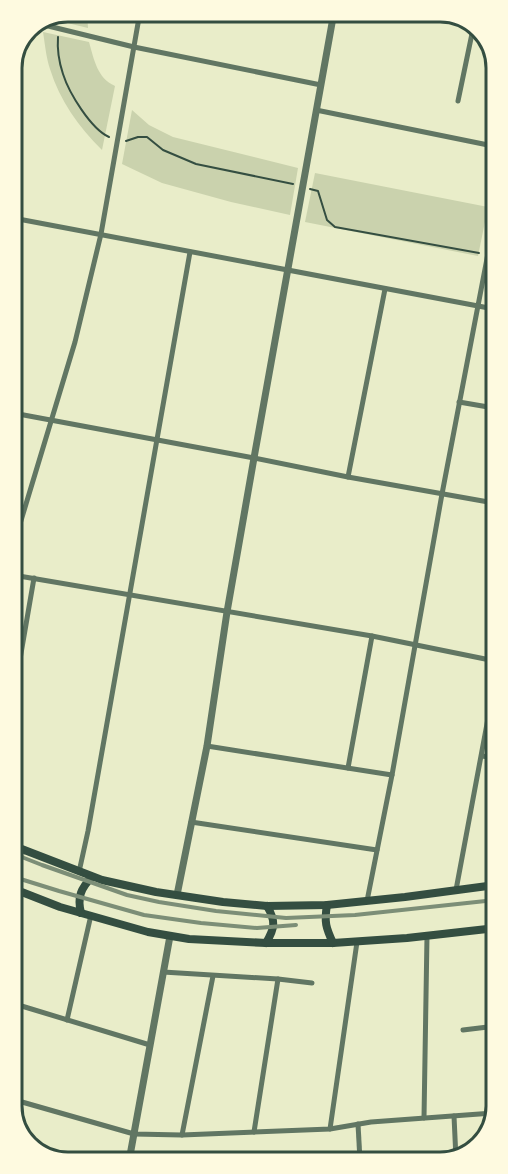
<svg xmlns="http://www.w3.org/2000/svg" width="508" height="1174" viewBox="0 0 508 1174" font-family="Lato,sans-serif">
	<style>
		.green { fill: #cad2ad }
		.building { fill: #bcc5a7 }
		.lines { fill: none; stroke-linecap: round; stroke-linejoin: round }
		.path { stroke: #344e41; stroke-width: 2 }
		.minor { stroke: #617663; stroke-width: 5 }
		.tertiary { stroke: #617663; stroke-width: 7 }
		.primary { stroke: #344e41; stroke-width: 8 }
		.rail { stroke: #7c8e77; stroke-width: 4 }
		.rim { fill: none; stroke: #344e41; stroke-width: 3 }
	</style>
	<rect width="100%" height="100%" fill="#e9edc9"/>
	<!-- green -->
	<g class="green">
		<polygon points="69,12 87,12 88,28 51,19"/>
		<path d="M43,32L89,42C94,59 97,78 115,86L102,150C78,126 60,101 50,69C46,57 45,44 43,32Z"/>
		<polygon points="132,110 149,125 173,137 298,168 290,215 231,202 162,183 122,164"/>
		<polygon points="315,173 488,207 478,256 305,222"/>
	</g>
	<!-- building -->
	<polygon class="building" points="14,849 25,854 14,878"/>
	<g class="lines">
		<!-- path -->
		<g class="path">
			<path d="M58,37C57,50 59,62 63,74C69,93 91,129 109,137"/>
			<polyline points="126,141 138,137 147,137 163,150 196,164 293,184"/>
			<polyline points="310,189 318,191 327,220 335,227 479,253"/>
		</g>
		<!-- minor -->
		<g class="minor">
			<polyline points="40,24 134,47 321,85"/>
			<polyline points="458,101 474,24"/>
			<polyline points="316,110 493,146"/>
			<polyline points="13,218 494,309"/>
			<polyline points="459,402 494,408"/>
			<polyline points="13,413 254,458 348,477 494,503"/>
			<polyline points="348,477 385,289"/>
			<polyline points="13,547 75,342 101,234 140,12"/>
			<polyline points="13,575 372,636 495,661"/>
			<polyline points="14,694 34,578"/>
			<polyline points="207,746 392,775"/>
			<polyline points="482,756 495,758"/>
			<polyline points="348,768 372,636"/>
			<polyline points="191,822 377,850"/>
			<polyline points="79,872 88,831 190,252"/>
			<polyline points="456,890 495,681"/>
			<polyline points="367,901 392,775 442,494 494,222"/>
			<polyline points="163,972 278,979 312,983"/>
			<polyline points="15,1004 150,1045"/>
			<polyline points="67,1020 91,915"/>
			<polyline points="463,1030 496,1026"/>
			<polyline points="15,1100 134,1134 182,1135 330,1129 371,1122 493,1113"/>
			<polyline points="454,1116 456,1159"/>
			<polyline points="424,1118 427,936"/>
			<polyline points="358,1124 360,1160"/>
			<polyline points="330,1129 357,942"/>
			<polyline points="254,1132 278,979"/>
			<polyline points="182,1135 213,976"/>
		</g>
		<!-- tertiary -->
		<g class="tertiary">
			<polyline points="177,895 207,746 227,612 254,458 334,12"/>
			<polyline points="129,1161 170,936"/>
		</g>
		<!-- primary -->
		<g class="primary">
			<polyline points="14,846 102,880 156,892 223,902 267,906 327,905 405,897 495,885"/>
			<polyline points="14,889 60,907 148,932 189,939 266,943 333,943 407,938 496,928"/>
			<path d="M327,905C324,922 326,928 333,943"/>
			<path d="M81,913C77,897 81,888 92,877"/>
			<path d="M266,943C275,928 276,921 267,906"/>
		</g>
		<!-- rail -->
		<g class="rail">
			<polyline points="14,854 42,865 127,895 159,902 216,911 286,918 355,915 495,900"/>
			<polyline points="14,877 59,891 144,915 201,923 257,928 296,925"/>
		</g>
	</g>
	<!-- crop -->
	<path d="M0 0H508V1174H0ZM68 22H440A46 46 0 0 1 486 68V1106A46 46 0 0 1 440 1152H68A46 46 0 0 1 22 1106V68A46 46 0 0 1 68 22Z" fill="#fefae0" fill-rule="evenodd"/>
	<path class="rim" d="M68 22H440A46 46 0 0 1 486 68V1106A46 46 0 0 1 440 1152H68A46 46 0 0 1 22 1106V68A46 46 0 0 1 68 22Z"/>
</svg>
